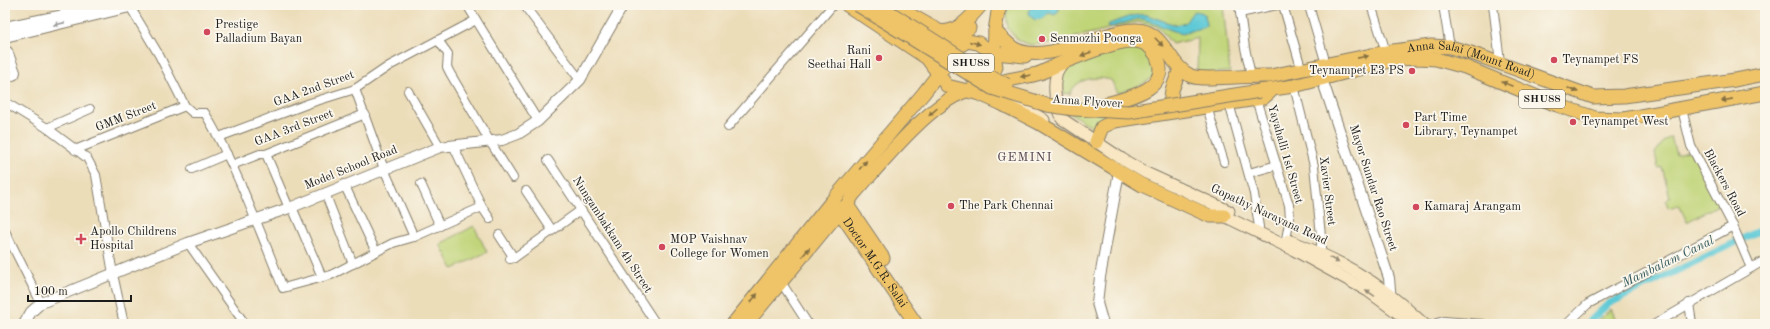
<svg xmlns="http://www.w3.org/2000/svg" width="1770" height="329" viewBox="0 0 1770 329" font-family="'Old Standard TT',serif">
	<style>
		.green { fill: #c0d478; stroke: #6e784a }
		.water { fill: #5dc9d6; stroke: #3c7279 }
		.lines { fill: none; stroke-linecap: round; stroke-linejoin: round }
		.canal { stroke: #5dc9d6; stroke-width: 7 }
		.minor-casing { stroke: #847c6a; stroke-width: 10 }
		.tertiary-casing { stroke: #847c6a; stroke-width: 12 }
		.secondary-casing { stroke: #847c6a; stroke-width: 13 }
		.primary-casing { stroke: #847c6a; stroke-width: 15 }
		.minor { stroke: #fff; stroke-width: 8 }
		.tertiary { stroke: #fff; stroke-width: 10 }
		.secondary { stroke: #f9e7c3; stroke-width: 11 }
		.primary { stroke: #efc469; stroke-width: 13 }
		.primary-bridge-casing { stroke: #847c6a; stroke-width: 15; stroke-linecap: butt }
		.primary-bridge { stroke: #efc469; stroke-width: 13 }
		.oneway { fill: #999 }
		.oneway2 { fill: #867042 }
		.oneway3 { fill: #968c78 }
		.poi-dot { fill: #d1495b; stroke: #fbf7ec; stroke-width: 1.5 }
		.labels { text-anchor: middle; dominant-baseline: central; stroke-width: 3.5; stroke-linejoin: round; paint-order: stroke }
		.shield { fill: #fbf7ec; stroke: #5f5e5a; stroke-width: 1 }
		.shield-label { font-size: 11px; font-weight: bold; fill: #1c1c1c }
		.poi-label { font-size: 12px; fill: #1c1c1c; stroke: #fbf7ec; text-anchor: start }
		.street-label { font-size: 12px; fill: #1c1c1c; stroke: #fbf7ec }
		.neighbourhood-label { font-size: 13px; letter-spacing: 1px; fill: #5b4a52; stroke: #fbf7ec }
		.water-label { font-size: 13px; font-style: italic; fill: #33595d; stroke: #fbf7ec }
	</style>
	<rect width="100%" height="100%" fill="#fbf7ec"/>
	<filter id="ink" filterUnits="userSpaceOnUse"><feTurbulence type="fractalNoise" baseFrequency=".025" numOctaves="2"/><feDisplacementMap in="SourceGraphic" scale="8" xChannelSelector="R" yChannelSelector="G"/><feConvolveMatrix kernelMatrix="1 2 1 2 8 2 1 2 1" color-interpolation-filters="sRGB"/></filter>
	<filter id="wash" filterUnits="userSpaceOnUse"><feTurbulence type="fractalNoise" baseFrequency=".012" numOctaves="4" result="noise"/><feDisplacementMap in="SourceGraphic" scale="16" xChannelSelector="R" yChannelSelector="G"/><feGaussianBlur stdDeviation="0.9" result="paint"/><feColorMatrix in="noise" values="0 0 0 0 0 0 0 0 0 0 0 0 0 0 0 0 0 1.4 0 .05"/><feComposite in="paint" operator="in"/></filter>
	<g filter="url(#wash)">
		<rect width="100%" height="100%" fill="#ecddb9"/>
		<!-- green -->
		<g class="green">
			<polygon points="1009,5 1223,5 1230,72 1197,73 1198,38 1172,44 1158,27 1138,22 1055,42 1031,45 1019,41 1008,29 1006,15"/>
			<path d="M1133,45C1151,50 1155,59 1154,76C1143,86 1132,89 1118,93L1111,80C1096,76 1076,78 1070,94L1063,93L1057,77L1065,67Z"/>
			<polygon points="1068,111 1115,115 1097,131"/>
			<polygon points="1671,137 1676,154 1691,150 1720,204 1687,222 1679,205 1668,208 1666,201 1670,197 1662,167 1658,168 1655,153 1665,140"/>
			<polygon points="474,226 487,252 453,269 440,244"/>
			<polygon points="1611,309 1618,324 1594,324"/>
		</g>
		<!-- water -->
		<g class="water">
			<polygon points="1032,5 1043,5 1047,8 1053,5 1059,5 1059,10 1055,15 1049,13 1041,19 1035,20 1030,16 1029,12"/>
			<path d="M1195,11L1203,13L1205,15L1206,26L1182,34L1143,19H1137L1108,28L1107,25C1117,21 1135,13 1146,15C1156,17 1173,27 1182,24C1188,23 1189,14 1195,11Z"/>
		</g>
		<g class="lines">
			<!-- canal -->
			<polyline class="canal" points="1587,324 1608,304 1765,228"/>
		</g>
	</g>
	<g filter="url(#ink)">
		<g class="lines">
			<!-- minor casing -->
			<g class="minor-casing">
				<g id="minor">
					<path d="M129,5L159,55L185,106L193,113H205C237,168 259,229 283,288L331,275L393,243L414,237L482,207L453,145"/>
					<polyline points="467,5 538,121"/>
					<polyline points="524,5 580,80"/>
					<polyline points="1239,5 1245,48 1251,75"/>
					<polyline points="1283,5 1302,71"/>
					<polyline points="1311,5 1309,6 1326,64"/>
					<polyline points="1371,5 1386,52"/>
					<polyline points="1443,5 1450,47"/>
					<polyline points="1493,5 1500,62"/>
					<polyline points="1240,13 1277,5"/>
					<polyline points="438,40 448,54 447,67 450,73 489,140 513,178"/>
					<polyline points="5,50 8,51 16,72 15,75 5,79"/>
					<polyline points="1294,86 1314,166 1321,236 1321,252"/>
					<polyline points="355,89 384,169 414,237"/>
					<polyline points="408,91 440,147"/>
					<polyline points="1256,99 1289,205 1290,218 1286,239"/>
					<polyline points="5,102 47,128 87,158 96,175 113,274 124,324"/>
					<polyline points="1229,103 1254,194 1259,227"/>
					<polyline points="1207,107 1224,162"/>
					<polyline points="1682,109 1691,146 1733,226 1751,268"/>
					<polyline points="728,127 833,5"/>
					<polyline points="47,128 90,109"/>
					<polyline points="219,137 310,103 355,89 389,66 476,20"/>
					<polyline points="75,150 185,106"/>
					<polyline points="266,154 289,208"/>
					<polyline points="548,160 656,324"/>
					<polyline points="232,165 260,154 266,154 365,114"/>
					<polyline points="192,169 227,154"/>
					<polyline points="1249,173 1277,165"/>
					<polyline points="344,184 376,252"/>
					<polyline points="421,184 440,226"/>
					<polyline points="526,191 552,230"/>
					<polyline points="325,193 353,264"/>
					<polyline points="292,207 322,277"/>
					<polyline points="482,207 490,219"/>
					<polyline points="5,231 41,303"/>
					<polyline points="499,235 514,258"/>
					<polyline points="188,243 245,324"/>
					<polyline points="510,259 514,258 581,210"/>
					<polyline points="781,282 808,324"/>
					<polyline points="1689,303 1692,324"/>
					<polyline points="1433,324 1444,321 1483,324"/>
					<polyline points="1567,324 1588,304 1733,226"/>
					<polyline points="1655,324 1765,260"/>
				</g>
			</g>
			<!-- tertiary casing -->
			<g class="tertiary-casing">
				<g id="tertiary">
					<polyline points="5,27 113,5"/>
					<polyline points="5,37 138,5"/>
					<polyline points="1322,79 1389,278 1391,302"/>
					<polyline points="24,324 31,312 41,303 188,243 292,207 440,147 502,140 518,134 538,121 580,80 623,5"/>
					<polyline points="1103,324 1097,303 1100,277 1119,172"/>
				</g>
			</g>
			<!-- secondary casing -->
			<g class="secondary-casing">
				<g id="secondary">
					<path d="M1063,62C1060,67 1056,72 1056,76C1053,88 1056,110 1062,119L1122,159L1146,173L1229,211"/>
					<polyline points="1003,94 1044,120"/>
					<polyline points="1216,212 1294,250 1368,291 1413,324"/>
					<path d="M1288,240C1322,253 1357,270 1386,292C1399,302 1412,313 1424,324"/>
				</g>
			</g>
			<!-- primary casing -->
			<g class="primary-casing">
				<g id="primary">
					<polyline points="847,5 927,58 947,86 980,94 1000,103 1039,123 1142,185 1210,216 1224,216"/>
					<path d="M893,5L939,31C956,35 971,17 981,5"/>
					<path id="s1" d="M995,31C1001,37 1007,43 1013,48C1045,67 1099,31 1134,30C1164,28 1168,66 1191,76C1202,81 1252,75 1270,76L1386,52L1431,46L1450,47L1471,53L1593,97L1624,96L1735,80L1765,74"/>
					<polyline points="939,55 955,37 969,28"/>
					<path d="M992,84C1007,79 1022,78 1037,74C1045,72 1053,66 1062,63C1079,56 1116,40 1134,41C1144,41 1151,46 1156,55C1174,90 1126,98 1102,105"/>
					<polyline points="1260,91 1294,86 1397,59 1417,58 1436,59 1465,67 1557,105 1595,118 1624,119 1765,93"/>
					<polyline points="1169,112 1172,90 1180,69"/>
					<polyline points="1096,142 1102,127 1115,121 1263,98 1270,92"/>
					<path id="s2" d="M835,205L916,324"/>
					<polyline points="847,205 883,258"/>
					<polyline points="733,324 832,201 923,94 960,46 967,41 978,43 994,53 1025,56"/>
					<path d="M746,324L840,211L847,205L853,195C881,164 927,105 966,91C973,88 980,87 987,85L996,67L994,53L995,31L998,12L1001,5"/>
				</g>
			</g>
			<!-- minor -->
			<use href="#minor" class="minor"/>
			<!-- tertiary -->
			<use href="#tertiary" class="tertiary"/>
			<!-- secondary -->
			<use href="#secondary" class="secondary"/>
			<!-- primary -->
			<use href="#primary" class="primary"/>
			<!-- primary-bridge casing -->
			<g class="primary-bridge-casing">
				<g id="primary-bridge">
					<polyline points="858,5 992,88 1047,105 1074,109 1129,112 1260,91"/>
					<polyline points="878,5 996,80 1007,85"/>
				</g>
			</g>
			<!-- primary-bridge -->
			<use href="#primary-bridge" class="primary-bridge"/>
		</g>
		<!-- one-way arrows -->
		<defs><path id="oneway-solid" d="M-6-.8H1V-3.2L6.5 0L1 3.2V.8H-6Z"/></defs>
		<use class="oneway" href="#oneway-solid" transform="translate(59 24) rotate(167)"/>
		<g class="oneway2">
			<use href="#oneway-solid" transform="translate(1159 42) rotate(46)"/>
			<use href="#oneway-solid" transform="translate(975 43) rotate(15)"/>
			<use href="#oneway-solid" transform="translate(1086 54) rotate(160)"/>
			<use href="#oneway-solid" transform="translate(1363 57) rotate(-11)"/>
			<use href="#oneway-solid" transform="translate(1026 76) rotate(171)"/>
			<use href="#oneway-solid" transform="translate(1507 84) rotate(-158)"/>
			<use href="#oneway-solid" transform="translate(1573 90) rotate(23)"/>
			<use href="#oneway-solid" transform="translate(1727 100) rotate(169)"/>
			<use href="#oneway-solid" transform="translate(933 112) rotate(138)"/>
			<use href="#oneway-solid" transform="translate(863 165) rotate(-50)"/>
			<use href="#oneway-solid" transform="translate(806 252) rotate(-50)"/>
			<use href="#oneway-solid" transform="translate(754 298) rotate(-51)"/>
		</g>
		<g class="oneway3">
			<use href="#oneway-solid" transform="translate(1334 260) rotate(30)"/>
			<use href="#oneway-solid" transform="translate(1370 293) rotate(-145)"/>
		</g>
	</g>
	<!-- markers -->
	<g class="poi-dot">
		<circle cx="207" cy="32" r="4"/>
		<circle cx="1042" cy="39" r="4"/>
		<circle cx="879" cy="58" r="4"/>
		<circle cx="1554" cy="60" r="4"/>
		<circle cx="1412" cy="71" r="4"/>
		<circle cx="1573" cy="122" r="4"/>
		<circle cx="1406" cy="125" r="4"/>
		<circle cx="951" cy="206" r="4"/>
		<circle cx="1416" cy="207" r="4"/>
		<path d="M79 233h4v4h4v4h-4v4h-4v-4h-4v-4h4z"/>
		<circle cx="662" cy="247" r="4"/>
	</g>
	<g class="labels">
		<!-- shield labels -->
		<g class="shield">
			<rect x="948" y="54" width="46" height="18" rx="3"/>
			<rect x="1519" y="90" width="46" height="18" rx="3"/>
		</g>
		<g class="shield-label">
			<text x="971" y="63">SHU88</text>
			<text x="1542" y="99">SHU88</text>
		</g>
		<!-- poi labels -->
		<g class="poi-label">
			<text x="215" y="25">Prestige<tspan x="215" dy="14">Palladium Bayan</tspan></text>
			<text x="1050" y="39">Senmozhi Poonga</text>
			<text x="871" y="51" text-anchor="end">Rani<tspan x="871" dy="14">Seethai Hall</tspan></text>
			<text x="1562" y="60">Teynampet FS</text>
			<text x="1404" y="71" text-anchor="end">Teynampet E3 PS</text>
			<text x="1414" y="118">Part Time<tspan x="1414" dy="14">Library, Teynampet</tspan></text>
			<text x="1581" y="122">Teynampet West</text>
			<text x="959" y="206">The Park Chennai</text>
			<text x="1424" y="207">Kamaraj Arangam</text>
			<text x="90" y="232">Apollo Childrens<tspan x="90" dy="14">Hospital</tspan></text>
			<text x="670" y="240">MOP Vaishnav<tspan x="670" dy="14">College for Women</tspan></text>
		</g>
		<!-- street labels -->
		<g class="street-label">
			<text stroke="none"><textPath href="#s1" startOffset="511">Anna Salai (Mount Road)</textPath></text>
			<text transform="translate(314 89) rotate(-20)">GAA 2nd Street</text>
			<text transform="translate(1087 102) rotate(4)">Anna Flyover</text>
			<text transform="translate(126 117) rotate(-21)">GMM Street</text>
			<text transform="translate(294 128) rotate(-21)">GAA 3rd Street</text>
			<text transform="translate(1285 154) rotate(74)">Yayahalli 1st Street</text>
			<text transform="translate(351 168) rotate(-22)">Model School Road</text>
			<text transform="translate(1724 183) rotate(62)">Blackers Road</text>
			<text transform="translate(1373 188) rotate(72)">Mayor Sundar Rao Street</text>
			<text transform="translate(1327 191) rotate(83)">Xavier Street</text>
			<text transform="translate(1269 215) rotate(25)">Gopathy Narayana Road</text>
			<text transform="translate(612 235) rotate(57)">Nungambakkam 4h Street</text>
			<text stroke="none"><textPath href="#s2" startOffset="70">Doctor M.G.R. Salai</textPath></text>
		</g>
		<!-- neighbourhood labels -->
		<g class="neighbourhood-label">
			<text x="1025" y="157">GEMINI</text>
		</g>
		<!-- water labels -->
		<g class="water-label">
			<text transform="translate(1668 262) rotate(-26)">Mambalam Canal</text>
		</g>
	</g>
	<!-- margin -->
	<rect width="1770" height="329" fill="none" stroke="#fbf7ec" stroke-width="20"/>
	<!-- scale -->
	<path d="M28 295v6h103v-6" fill="none" stroke="#1c1c1c" stroke-width="2"/>
	<text x="34" y="295" font-size="12" fill="#1c1c1c" stroke="#fbf7ec" stroke-width="3" paint-order="stroke">100 m</text>
</svg>
